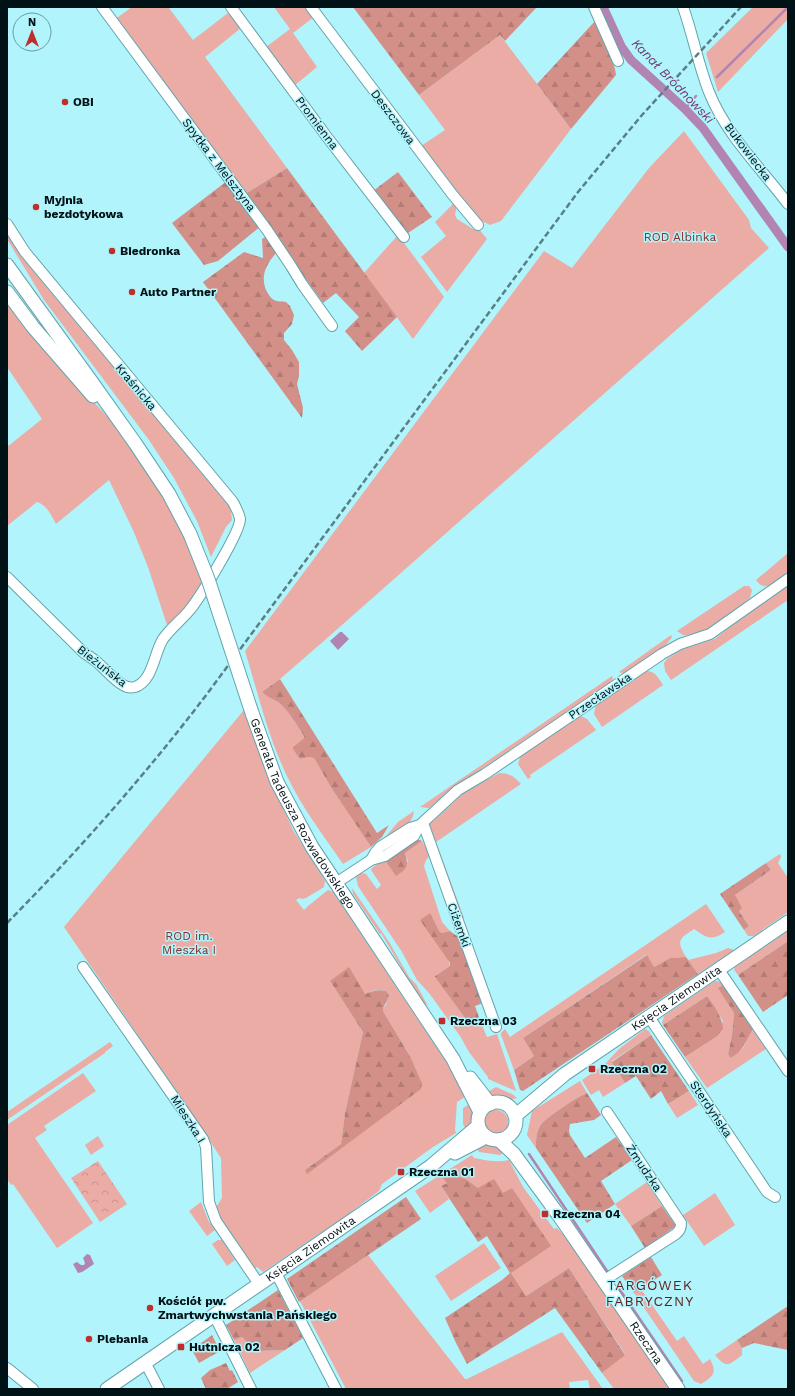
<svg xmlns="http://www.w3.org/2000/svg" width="795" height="1396" viewBox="0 0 795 1396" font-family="'Work Sans',sans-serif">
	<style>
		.green { fill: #eaaca5; fill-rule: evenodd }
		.forest { fill: url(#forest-firs) }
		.park { fill: url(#park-crowns) }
		.water { fill: #b184b1 }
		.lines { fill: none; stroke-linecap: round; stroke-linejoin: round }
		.stream { stroke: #b184b1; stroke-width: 2.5 }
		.canal { stroke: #b184b1; stroke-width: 9 }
		.minor-casing { stroke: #63a4ac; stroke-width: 12 }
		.tertiary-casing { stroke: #63a4ac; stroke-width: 15 }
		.minor { stroke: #fff; stroke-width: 10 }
		.tertiary { stroke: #fff; stroke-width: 13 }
		.rail { stroke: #578186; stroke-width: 2.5; stroke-dasharray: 6 3; stroke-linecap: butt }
		.tertiary-bridge-casing { stroke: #63a4ac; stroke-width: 15; stroke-linecap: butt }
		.tertiary-bridge { stroke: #fff; stroke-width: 13 }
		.poi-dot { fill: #bd2e2d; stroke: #b1f4fc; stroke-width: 1.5 }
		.labels { text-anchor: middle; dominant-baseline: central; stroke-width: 3; stroke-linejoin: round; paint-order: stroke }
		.poi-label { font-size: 12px; font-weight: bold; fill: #001215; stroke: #b1f4fc; text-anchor: start }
		.street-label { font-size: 12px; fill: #001215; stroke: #b1f4fc }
		.park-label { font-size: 12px; fill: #82312c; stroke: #b1f4fc }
		.water-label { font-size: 13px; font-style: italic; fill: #713873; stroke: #b1f4fc }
		.quarter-label { font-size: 14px; letter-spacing: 1px; fill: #641f1c; stroke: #b1f4fc }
	</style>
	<defs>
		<pattern id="forest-firs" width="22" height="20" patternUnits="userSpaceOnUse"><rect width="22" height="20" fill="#d39088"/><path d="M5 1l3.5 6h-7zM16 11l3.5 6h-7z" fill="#b37b74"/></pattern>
		<pattern id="park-crowns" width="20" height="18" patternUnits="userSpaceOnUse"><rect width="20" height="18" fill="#eaaca5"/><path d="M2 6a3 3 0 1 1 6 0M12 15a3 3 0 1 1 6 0" fill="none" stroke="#c7938d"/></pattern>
	</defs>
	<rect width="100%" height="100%" fill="#b1f4fc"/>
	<!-- green -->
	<g class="green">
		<polygon points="132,7 169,7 169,8 193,40 228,13 241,28 205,57 287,168 245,194 114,20"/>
		<polygon points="274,7 307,7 314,17 293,33 317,67 294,86 266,47 290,29"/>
		<polygon points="753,7 788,7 788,19 718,92 706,53"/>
		<polygon points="500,35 571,129 501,221 490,225 480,220 445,179 421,146 445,130 419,95"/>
		<path d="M684,131L749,220L751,228L769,248L325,640L280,679L262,692C268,698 272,698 278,702C289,711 296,724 304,736V738L293,747L300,759L309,757L314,758L332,789L371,847L343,864C324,836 302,808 287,776C268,737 258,693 245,651L544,251L572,268L649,168Z"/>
		<polygon points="455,202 457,204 455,215 457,219 473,229 478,228 487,239 447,292 421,257 446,236 435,222"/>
		<polygon points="7,231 55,296 88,336 126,378 230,504 232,520 226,527 211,557 197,521 174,478 149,440 44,300 7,239"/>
		<polygon points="398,235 444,297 413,339 364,273"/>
		<path d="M7,300L42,346L116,426L172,507L193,556L204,586L197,595L167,625L148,567L133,530L109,480L56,524C51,515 47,505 37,502L7,526V447L42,419L7,367Z"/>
		<path d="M788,553V572C778,579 766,595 756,580Z"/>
		<polygon points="744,586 749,586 752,590 750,598 721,621 706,631 687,635 683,635 677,631"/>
		<polygon points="788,586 788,600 671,680 665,671 664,663 667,659 683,649 715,639 740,619"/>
		<polygon points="671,635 672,637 666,645 625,674 619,672"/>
		<path d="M648,671C656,672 659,679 663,685L602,727L594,714L596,705L645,672Z"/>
		<polygon points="612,676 613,678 610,684 457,785 429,808 420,807"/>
		<path d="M244,710L268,776L293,830L325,881L324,887L306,898L303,899L299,898L296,900L304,910L308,906L328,890L333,892L468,1095L457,1102L455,1130L456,1133L433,1147L382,1184L379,1191L344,1217L263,1272L257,1267L254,1269L215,1209L222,1198L221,1158L206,1135L64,927ZM330,981L366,994C373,990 378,989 386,991L389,995L386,1005L383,1008V1011L411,1058L422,1083L307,1173L305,1170L341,1144L345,1113L363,1032Z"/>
		<polygon points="581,716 587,719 596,730 530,775 531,777 528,779 518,764 521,754 579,717"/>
		<path d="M499,773C509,773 515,777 521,784L436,842L464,918L459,919L428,826L465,792Z"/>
		<path d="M414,811C412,829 391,837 378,846L398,822Z"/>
		<polygon points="422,841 430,855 426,860 424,866 442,922 450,931 442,933 439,931 450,966 435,976 471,1026 481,1023 487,1037 497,1034 516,1091 488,1079 488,1077 469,1052 460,1036 429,993 417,980 402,952 358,886 356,877 362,873 366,874 377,889 381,885 371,870 372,868 384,859 396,875 408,861 405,853"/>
		<polygon points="780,854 781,857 778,863 788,878 788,912 754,936 748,936 744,930 749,926 739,911 735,895 771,870 766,863"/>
		<polygon points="352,888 389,942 409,977 416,984 428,1006 422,1001 406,978 407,977 381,933 380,934 353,894"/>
		<path d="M706,904L725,932C711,941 707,938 694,929C679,939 676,940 686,957L670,958L654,967L646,955L523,1038L534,1056L514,1070L501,1035V1033L505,1029L510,1037Z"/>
		<polygon points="788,931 788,941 738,975 734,970 735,967"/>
		<polygon points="728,948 734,950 698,974 688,960 716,953"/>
		<polygon points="715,981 721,982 723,985 719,988 734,1013 732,1035 728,1054 730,1058 743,1048 753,1029 766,1049 707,1088 685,1057 716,1037 723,1021 707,996 663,1025 662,1023 664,1016"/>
		<polygon points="645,1029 649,1031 651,1035 612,1061 625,1083 603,1097 599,1090 591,1095 582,1080 605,1064 619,1049"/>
		<polygon points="110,1042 113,1046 105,1052 105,1053 7,1120 7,1112"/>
		<polygon points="83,1073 96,1091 44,1126 47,1130 35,1138 93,1223 57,1248 13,1184 11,1185 7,1179 7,1125"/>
		<path d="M580,1081L587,1093C577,1097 545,1118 540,1126C536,1133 536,1141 536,1148L527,1135L532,1111Z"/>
		<path d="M496,1087L512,1094L517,1098C505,1102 496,1100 486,1093Z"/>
		<polygon points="689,1091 698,1105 677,1118 668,1104"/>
		<path d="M473,1102C475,1114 474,1121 466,1130L463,1124V1108Z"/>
		<circle cx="496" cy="1122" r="12"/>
		<polygon points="98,1136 104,1146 91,1155 85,1145"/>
		<path d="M483,1143C491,1144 499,1145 505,1151L500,1155L479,1152L476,1145Z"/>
		<path d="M472,1155L474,1158C485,1160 497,1163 509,1160L523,1187L554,1229L557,1228L571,1242L669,1389H614L602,1373L625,1354L569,1268L526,1296L511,1273L503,1193L478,1188L466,1179L447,1183L441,1186L449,1199L430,1213L415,1191Z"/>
		<polygon points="647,1182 662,1206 631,1226 615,1204"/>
		<polygon points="715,1193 735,1225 704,1246 683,1215"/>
		<polygon points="201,1202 209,1222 215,1230 207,1236 189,1211"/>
		<polygon points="218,1240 222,1240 235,1260 227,1266 212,1244"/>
		<polygon points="484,1243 501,1268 451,1301 435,1276"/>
		<polygon points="368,1255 465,1379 467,1379 562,1332 603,1389 590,1389 588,1380 569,1382 570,1389 346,1389 300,1301"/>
		<path d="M641,1289L677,1341L684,1336L703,1364L710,1359C717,1373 714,1376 701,1384L694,1381L634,1293Z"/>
		<polygon points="242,1337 253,1348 259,1351 285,1350 250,1373 234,1340"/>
		<path d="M737,1340L742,1348V1355C729,1365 727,1369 715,1355Z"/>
	</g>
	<!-- forest -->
	<g class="forest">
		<polygon points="353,7 537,7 505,41 500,35 419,95"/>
		<polygon points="596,20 615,69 616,75 571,129 537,84"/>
		<polygon points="287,168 397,317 362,351 345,331 359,317 336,293 323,303 245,194"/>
		<polygon points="398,172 432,217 408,233 396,221 373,191"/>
		<polygon points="227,181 261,226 218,261 204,265 172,223"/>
		<path d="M267,236L277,252C267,263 260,275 266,290C268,293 270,298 274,300C277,302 282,301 286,302L290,306L294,315L292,324L284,333V340L292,350L299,362V376L297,384L303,408L302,418L203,282L244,252L263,258L262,239Z"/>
		<path d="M280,679L377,833L389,825L382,837L371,847L332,789L314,758L309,757L300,759L293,749V747L304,738V736C296,724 289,711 278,702C272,698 268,698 262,692Z"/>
		<path d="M415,840H420L422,841L405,853C409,866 407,869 396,876L384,859Z"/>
		<polygon points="766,863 771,870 735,895 742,908 739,911 749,926 744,930 720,894"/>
		<polygon points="430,913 439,931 442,933 450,931 461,939 483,1003 475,1006 481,1023 471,1026 435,977 435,976 450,966 450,963 420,920"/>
		<polygon points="788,941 788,995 763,1012 738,975"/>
		<polygon points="647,955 654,967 670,958 686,957 698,974 523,1091 520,1090 514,1070 534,1056 523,1038"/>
		<path d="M349,967L365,994C373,991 378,989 386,991L389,995L387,1001L383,1008V1011L411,1058L422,1083L421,1089L307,1174L305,1170L341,1144L345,1113L363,1032L330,981Z"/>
		<path d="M723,985L753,1029C746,1041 743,1052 730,1058L728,1054L732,1035L734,1013L718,988Z"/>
		<path d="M707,996C714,1006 722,1016 723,1029L716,1037L685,1057L663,1025Z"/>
		<polygon points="651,1035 689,1091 668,1104 661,1091 651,1099 636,1076 625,1083 612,1062"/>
		<path d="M587,1093L601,1115L594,1120L570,1124L569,1131L570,1135L585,1158L616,1137L632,1160L601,1181L615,1204L587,1223L536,1148C536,1141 536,1133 540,1126C545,1118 577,1097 587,1093Z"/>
		<polygon points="448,1174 466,1179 478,1188 494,1179 503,1193 512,1188 551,1246 511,1273 526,1296 569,1268 625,1355 602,1373 555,1308 467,1364 456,1343 445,1318 502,1280 510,1273 487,1236 478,1242 441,1186 447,1183 442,1177"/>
		<polygon points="406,1197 421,1219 299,1302 287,1279"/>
		<polygon points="662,1206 676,1226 645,1248 631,1226"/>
		<polygon points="651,1257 662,1275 634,1293 622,1276"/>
		<polygon points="278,1290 303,1338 285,1350 259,1351 253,1348 242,1337 234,1340 226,1325"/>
		<polygon points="788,1306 788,1350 754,1343 742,1348 737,1340"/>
		<polygon points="212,1335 220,1351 199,1363 192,1350"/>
		<polygon points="226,1363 230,1371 232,1370 238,1382 227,1389 206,1389 201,1378 210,1370"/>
	</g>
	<!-- park -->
	<polygon class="park" points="98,1161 127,1204 100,1222 71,1178"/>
	<!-- water -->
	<g class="water">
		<polygon points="340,632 342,632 349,639 338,650 330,641"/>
		<polygon points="87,1254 90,1255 94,1264 82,1272 78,1273 73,1264 77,1262 81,1265 84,1265 85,1263 83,1258"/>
	</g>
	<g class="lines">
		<!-- stream -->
		<g class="stream">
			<polyline points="717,77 788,7"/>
			<polyline points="685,109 696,96"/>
			<polyline points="529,1154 607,1271"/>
			<polyline points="618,1287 682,1381"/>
		</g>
		<!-- canal -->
		<polyline class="canal" points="603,7 621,46 631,60 685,109 703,128 788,247"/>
		<!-- minor casing -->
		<g class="minor-casing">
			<g id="minor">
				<polyline points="102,7 267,230 291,266 302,284 332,326"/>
				<polyline points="231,7 327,137 404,237"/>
				<polyline points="311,7 452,194 478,225"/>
				<polyline points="594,7 618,61"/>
				<path d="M683,7C693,35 698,64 709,92C726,135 761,168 788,204"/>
				<path d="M7,224L25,252L233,502C236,508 239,513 240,519C241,531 198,601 188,612C180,621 170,629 163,639C154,653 153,681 135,687C131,688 126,687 123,685C114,680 106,670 98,663C94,659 88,656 83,652L7,577"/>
				<polyline points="423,823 496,1027"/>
				<polyline points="371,860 375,853 380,847 410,828 420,825 458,790 485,774 662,654 680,644 710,634 788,579"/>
				<polyline points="336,883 371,860 385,856 414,836 420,825"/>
				<polyline points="83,967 203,1139 206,1147 209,1202 216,1221 259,1284"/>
				<polyline points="719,970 788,1071"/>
				<polyline points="649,1017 767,1192 775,1197"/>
				<polyline points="276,1273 336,1389"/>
				<path d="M603,1281L676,1234C680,1230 681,1228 681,1223L607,1112"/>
				<polyline points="214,1315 251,1389"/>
				<polyline points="145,1362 159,1389"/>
				<polyline points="7,1368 33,1389"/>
			</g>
		</g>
		<!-- tertiary casing -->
		<g class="tertiary-casing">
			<g id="tertiary">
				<polyline points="7,265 91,381 135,443 169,494 190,534"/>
				<polyline points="7,292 33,327 93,396"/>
				<path id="s1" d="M252,713L277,782L312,847L453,1059L480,1112"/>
				<polyline points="470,1078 490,1104"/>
				<circle cx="497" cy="1121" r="19"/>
				<path id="s2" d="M515,1116L565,1074L788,922"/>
				<path id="s3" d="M499,1140L514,1154L560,1217L678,1389"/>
				<polyline points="455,1153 486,1137"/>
				<path id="s4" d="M107,1389L431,1166L478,1126"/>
			</g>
		</g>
		<!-- minor -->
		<use href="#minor" class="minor"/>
		<!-- tertiary -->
		<use href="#tertiary" class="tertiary"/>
		<!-- rail -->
		<path class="rail" d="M7,923C79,850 148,772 210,690L578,192L642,115L741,7"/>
		<!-- tertiary-bridge casing -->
		<g class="tertiary-bridge-casing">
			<polyline id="tertiary-bridge" points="190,534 208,579 252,713"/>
		</g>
		<!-- tertiary-bridge -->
		<use href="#tertiary-bridge" class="tertiary-bridge"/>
	</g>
	<!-- markers -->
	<g class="poi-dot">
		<circle cx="65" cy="102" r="4"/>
		<circle cx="36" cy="207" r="4"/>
		<circle cx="112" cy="251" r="4"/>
		<circle cx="132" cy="292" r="4"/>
		<rect x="438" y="1017" width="8" height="8" rx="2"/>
		<rect x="588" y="1065" width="8" height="8" rx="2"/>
		<rect x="397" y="1168" width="8" height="8" rx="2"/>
		<rect x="541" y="1210" width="8" height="8" rx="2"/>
		<circle cx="150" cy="1308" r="4"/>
		<circle cx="89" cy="1339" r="4"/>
		<rect x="177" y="1343" width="8" height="8" rx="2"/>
	</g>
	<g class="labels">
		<!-- poi labels -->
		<g class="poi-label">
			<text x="73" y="102">OBI</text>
			<text x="44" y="200">Myjnia<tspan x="44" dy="14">bezdotykowa</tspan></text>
			<text x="120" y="251">Biedronka</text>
			<text x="140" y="292">Auto Partner</text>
			<text x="450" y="1021">Rzeczna 03</text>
			<text x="600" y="1069">Rzeczna 02</text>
			<text x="409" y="1172">Rzeczna 01</text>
			<text x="553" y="1214">Rzeczna 04</text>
			<text x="158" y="1301">Kościół pw.<tspan x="158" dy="14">Zmartwychwstania Pańskiego</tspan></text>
			<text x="97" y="1339">Plebania</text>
			<text x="189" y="1347">Hutnicza 02</text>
		</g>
		<!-- street labels -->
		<g class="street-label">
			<text transform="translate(393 117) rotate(53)">Deszczowa</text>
			<text transform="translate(317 123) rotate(53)">Promienna</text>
			<text transform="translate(748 152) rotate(53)">Bukowiecka</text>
			<text transform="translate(219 165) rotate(53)">Spytka z Melsztyna</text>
			<text transform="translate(136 387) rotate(50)">Kraśnicka</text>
			<text transform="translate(102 666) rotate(38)">Bieżuńska</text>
			<text transform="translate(600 696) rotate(-34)">Przecławska</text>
			<text stroke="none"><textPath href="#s1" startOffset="113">Generała Tadeusza Rozwadowskiego</textPath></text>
			<text transform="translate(459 925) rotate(70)">Ciżemki</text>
			<text stroke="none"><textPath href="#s2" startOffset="200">Księcia Ziemowita</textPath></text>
			<text transform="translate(711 1109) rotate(56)">Sterdyńska</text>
			<text transform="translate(188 1119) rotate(58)">Mieszka I</text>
			<text transform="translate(644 1168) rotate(56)">Żmudzka</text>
			<text stroke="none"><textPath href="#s4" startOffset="247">Księcia Ziemowita</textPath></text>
			<text stroke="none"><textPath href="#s3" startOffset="251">Rzeczna</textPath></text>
		</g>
		<!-- park labels -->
		<g class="park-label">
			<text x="680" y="237">ROD Albinka</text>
			<text x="189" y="936">ROD im.<tspan x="189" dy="14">Mieszka I</tspan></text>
		</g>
		<!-- water labels -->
		<g class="water-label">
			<text transform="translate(673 81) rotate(46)">Kanał Bródnowski</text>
		</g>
		<!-- quarter labels -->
		<g class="quarter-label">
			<text x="650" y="1285">TARGÓWEK<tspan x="650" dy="16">FABRYCZNY</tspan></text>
		</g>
	</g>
	<!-- border -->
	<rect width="795" height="1396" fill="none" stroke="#001215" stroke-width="16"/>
	<!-- north arrow -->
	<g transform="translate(32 32)"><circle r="19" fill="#b1f4fc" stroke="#6a9aa0"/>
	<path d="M0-3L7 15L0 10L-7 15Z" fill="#bd2e2d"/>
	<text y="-6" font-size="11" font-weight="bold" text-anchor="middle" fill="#001215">N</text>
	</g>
</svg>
